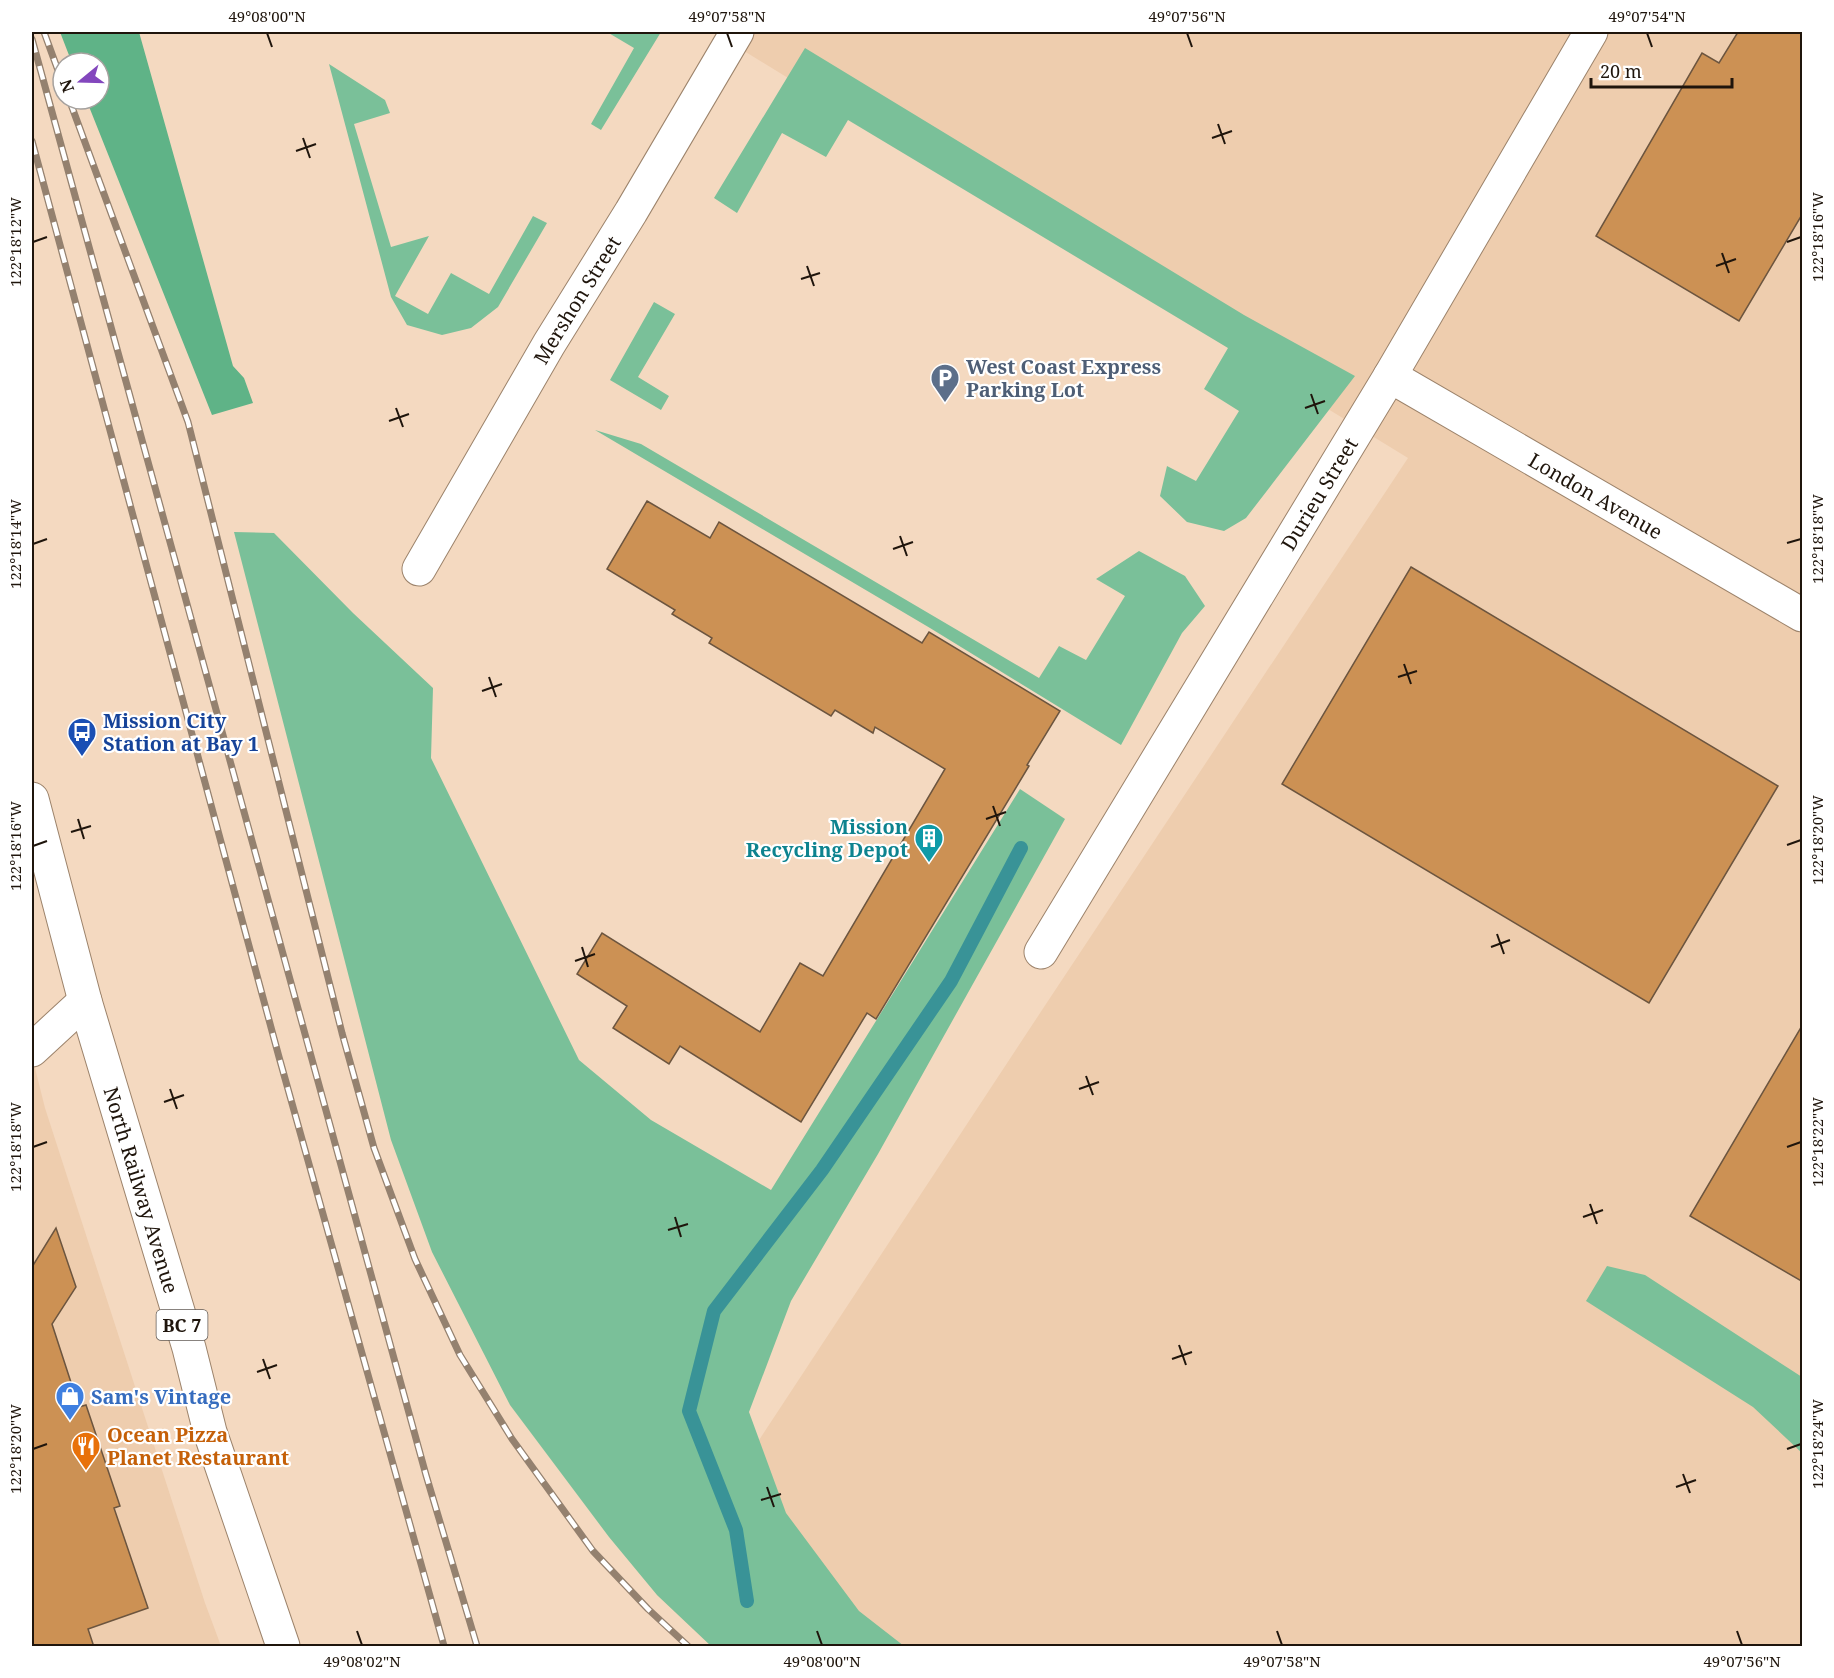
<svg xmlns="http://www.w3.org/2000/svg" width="1834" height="1678" viewBox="0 0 1834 1678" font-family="'Noto Serif',serif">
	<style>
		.built { fill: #eecdae }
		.green { fill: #7ac099 }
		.forest { fill: #5fb387 }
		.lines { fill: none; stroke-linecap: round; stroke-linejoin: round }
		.stream { stroke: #399397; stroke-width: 14 }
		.building { fill: #cc9154; stroke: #6c553f; stroke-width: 1.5 }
		.minor-casing { stroke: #9c836b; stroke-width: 35 }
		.major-casing { stroke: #9c836b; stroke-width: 35 }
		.minor { stroke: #fff; stroke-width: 33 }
		.major { stroke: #fff; stroke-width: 33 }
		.rail-casing { stroke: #94816f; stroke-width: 7 }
		.rail { stroke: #fff; stroke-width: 4.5; stroke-dasharray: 14; stroke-linecap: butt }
		.ticks { fill: none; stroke: #1f150c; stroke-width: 2 }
		.labels { text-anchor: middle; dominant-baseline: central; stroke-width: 4.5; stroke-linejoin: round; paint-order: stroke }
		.shield { fill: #fff; stroke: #625b55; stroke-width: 1.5 }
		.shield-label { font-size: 18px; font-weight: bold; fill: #1f150c }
		.street-label { font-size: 20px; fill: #1f150c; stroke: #fff }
		.service-label { font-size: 20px; font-weight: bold; fill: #4e5e75; stroke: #fff; text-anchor: start }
		.transit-label { font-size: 20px; font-weight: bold; fill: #164399; stroke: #fff; text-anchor: start }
		.culture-label { font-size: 20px; font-weight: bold; fill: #0d838f; stroke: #fff; text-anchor: end }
		.shop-label { font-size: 20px; font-weight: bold; fill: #366cbe; stroke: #fff; text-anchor: start }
		.food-label { font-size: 20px; font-weight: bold; fill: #c56008; stroke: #fff; text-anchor: start }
		.neatline { fill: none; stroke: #1f150c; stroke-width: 2 }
		.ticks-label { font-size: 15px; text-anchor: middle; fill: #1f150c }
	</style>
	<rect width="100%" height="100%" fill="#f4d9c0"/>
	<!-- built -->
	<g class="built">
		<polygon points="713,32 1802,32 1802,1646 711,1646 657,1595 1044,1007 1408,458"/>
		<polygon points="32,1056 45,1108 205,1603 221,1646 32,1646"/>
	</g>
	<!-- green -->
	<g class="green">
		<polygon points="607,32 661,32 601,130 591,124 634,48"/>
		<polygon points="805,48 1244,315 1355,376 1246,518 1224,531 1187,522 1160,496 1167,466 1196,481 1239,411 1204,389 1228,348 848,120 826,157 782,133 737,213 714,198"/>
		<polygon points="329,64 385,100 390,113 354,124 391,247 429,236 395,296 428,314 451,273 489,294 533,216 547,223 498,307 471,328 442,335 407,325 391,297"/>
		<polygon points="654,302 675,314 638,377 669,396 661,410 610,380"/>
		<polygon points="595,430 641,444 1039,678 1059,646 1086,660 1125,596 1096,579 1139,551 1185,576 1205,606 1182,633 1121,745 930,628"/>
		<polygon points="234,532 274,533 353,613 433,688 431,758 579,1060 651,1120 771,1190 1020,789 1065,819 878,1154 791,1301 749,1412 786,1513 859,1611 904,1646 711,1646 657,1595 609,1537 510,1405 432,1252 391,1140"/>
		<polygon points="1607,1266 1645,1275 1802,1377 1802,1453 1753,1407 1586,1301"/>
	</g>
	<!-- forest -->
	<polygon class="forest" points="60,32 139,32 233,366 244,378 253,403 212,415 86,99 99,99 99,63 72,63"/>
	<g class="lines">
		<!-- stream -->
		<polyline class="stream" points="747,1601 736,1530 689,1411 714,1311 822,1170 951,981 1021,848"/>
	</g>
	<!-- building -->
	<g class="building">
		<polygon points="1738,32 1803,32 1803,213 1739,321 1596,236 1702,53 1719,63"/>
		<polygon points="647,501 710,538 719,522 922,643 929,632 1060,711 1027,765 1029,766 876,1019 867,1013 801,1122 680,1046 669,1064 613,1028 627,1006 577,974 602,933 760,1032 800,963 823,976 945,769 875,727 873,733 835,710 831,716 709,643 712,638 672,614 675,610 607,569"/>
		<polygon points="1411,567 1778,786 1649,1003 1282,784"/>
		<polygon points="1803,1024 1803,1282 1690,1216"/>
		<polygon points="56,1228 76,1287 52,1324 79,1407 86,1405 120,1506 114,1508 148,1608 88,1629 94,1647 32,1647 32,1267"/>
	</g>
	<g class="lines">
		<!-- minor casing -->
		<g class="minor-casing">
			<g id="minor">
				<path id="s1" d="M1390,376L1802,615"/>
				<path id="s2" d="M419,569L549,344L631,212L737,32"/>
				<path id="s3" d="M1041,952L1390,376L1591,32"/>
				<polyline points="32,1050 85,1001"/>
			</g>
		</g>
		<!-- major casing -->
		<g class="major-casing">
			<g id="major">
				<path id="s4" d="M32,799L85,1001L189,1348L210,1432L283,1646"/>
			</g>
		</g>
		<!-- minor -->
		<use href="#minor" class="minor"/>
		<!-- major -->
		<use href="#major" class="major"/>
		<!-- rail casing -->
		<g class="rail-casing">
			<g id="rail">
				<polyline points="44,32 63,84"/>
				<polyline points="32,39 426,1475 477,1646"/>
				<polyline points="69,99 188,422 342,1033 374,1148 415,1259 460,1355 512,1439 593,1551 648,1609 688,1646"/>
				<polyline points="32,141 279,1057 444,1646"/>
			</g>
		</g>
		<!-- rail -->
		<use href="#rail" class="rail"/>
	</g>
	<!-- ticks -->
	<path class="ticks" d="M267,33L272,47M727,33L732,47M1187,33L1192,47M1647,33L1652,47M1218,124L1225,144M303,138L310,158M1212,138L1232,131M296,151L316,144M33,242L47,237M1787,242L1801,237M1722,253L1729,273M807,266L814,286M1716,266L1736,259M801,279L820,273M1311,394L1318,414M396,408L403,427M1305,408L1325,401M389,421L409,414M900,536L907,556M1787,543L1801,539M33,544L47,539M893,549L913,542M1404,664L1411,684M489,677L496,697M1398,677L1417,671M482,691L502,684M993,806L1000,826M78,819L84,839M986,819L1006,812M71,832L91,826M1787,845L1801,840M33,846L47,841M1497,934L1504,954M582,947L588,967M1491,947L1510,940M575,961L595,954M1086,1076L1093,1095M170,1089L177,1109M1079,1089L1099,1082M164,1102L184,1095M33,1147L47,1142M1787,1147L1801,1142M1590,1204L1597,1224M675,1217L681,1237M1583,1217L1603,1210M668,1230L688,1224M1179,1345L1186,1365M263,1359L270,1379M1172,1359L1192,1352M257,1372L277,1365M33,1449L47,1444M1787,1449L1801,1444M1683,1474L1690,1493M767,1487L774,1507M1676,1487L1696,1480M761,1500L781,1494M357,1631L362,1645M817,1631L822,1645M1277,1631L1282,1645M1737,1631L1742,1645"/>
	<!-- icons -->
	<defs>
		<g id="parking-pin" transform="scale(1.5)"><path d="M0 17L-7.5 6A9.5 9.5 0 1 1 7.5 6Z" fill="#5c6f8a" stroke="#fff"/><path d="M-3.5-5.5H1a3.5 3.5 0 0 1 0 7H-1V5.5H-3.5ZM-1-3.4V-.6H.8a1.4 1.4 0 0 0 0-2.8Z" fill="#fff"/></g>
		<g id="bus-pin" transform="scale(1.5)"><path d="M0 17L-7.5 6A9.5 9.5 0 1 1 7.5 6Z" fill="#1a4fb4" stroke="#fff"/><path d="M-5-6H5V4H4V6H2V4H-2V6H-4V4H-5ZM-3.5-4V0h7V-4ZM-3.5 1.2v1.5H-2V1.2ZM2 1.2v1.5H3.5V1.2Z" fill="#fff"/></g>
		<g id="building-pin" transform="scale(1.5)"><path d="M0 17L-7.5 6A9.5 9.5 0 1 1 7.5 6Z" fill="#0f9aa8" stroke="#fff"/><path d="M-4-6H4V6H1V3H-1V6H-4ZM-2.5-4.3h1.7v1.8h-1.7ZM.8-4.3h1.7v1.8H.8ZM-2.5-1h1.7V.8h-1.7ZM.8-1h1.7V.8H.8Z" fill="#fff"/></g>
		<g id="shop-pin" transform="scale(1.5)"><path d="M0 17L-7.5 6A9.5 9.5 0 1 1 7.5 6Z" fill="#3f7fe0" stroke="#fff"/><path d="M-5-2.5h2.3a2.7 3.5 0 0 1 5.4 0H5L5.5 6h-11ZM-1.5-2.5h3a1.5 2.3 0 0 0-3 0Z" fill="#fff"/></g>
		<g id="restaurant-pin" transform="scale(1.5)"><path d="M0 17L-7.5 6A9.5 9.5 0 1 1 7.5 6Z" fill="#e8710a" stroke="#fff"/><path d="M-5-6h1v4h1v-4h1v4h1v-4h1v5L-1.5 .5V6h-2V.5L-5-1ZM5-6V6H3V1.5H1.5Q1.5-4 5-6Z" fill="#fff"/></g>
	</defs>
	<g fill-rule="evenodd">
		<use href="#parking-pin" x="945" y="378"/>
		<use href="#bus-pin" x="82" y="732"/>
		<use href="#building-pin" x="929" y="838"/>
		<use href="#shop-pin" x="70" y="1396"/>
		<use href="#restaurant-pin" x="86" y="1446"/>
	</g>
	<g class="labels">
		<!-- shield labels -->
		<rect class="shield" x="156.5" y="1310" width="51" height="30" rx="4.5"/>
		<g class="shield-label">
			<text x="182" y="1325">BC 7</text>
		</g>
		<!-- street labels -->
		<g class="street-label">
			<text stroke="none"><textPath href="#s2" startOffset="312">Mershon Street</textPath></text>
			<text stroke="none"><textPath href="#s3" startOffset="536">Durieu Street</textPath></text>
			<text stroke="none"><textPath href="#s1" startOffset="238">London Avenue</textPath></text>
			<text stroke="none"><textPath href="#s4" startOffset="406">North Railway Avenue</textPath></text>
		</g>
		<!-- service labels -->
		<g class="service-label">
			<text x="966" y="366">West Coast Express<tspan x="966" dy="23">Parking Lot</tspan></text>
		</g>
		<!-- transit labels -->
		<g class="transit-label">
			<text x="103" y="720">Mission City<tspan x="103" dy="23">Station at Bay 1</tspan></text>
		</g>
		<!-- culture labels -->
		<g class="culture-label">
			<text x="908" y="826">Mission<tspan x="908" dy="23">Recycling Depot</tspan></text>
		</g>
		<!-- shop labels -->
		<g class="shop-label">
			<text x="91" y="1396">Sam's Vintage</text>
		</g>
		<!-- food labels -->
		<g class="food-label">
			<text x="107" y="1434">Ocean Pizza<tspan x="107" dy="23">Planet Restaurant</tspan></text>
		</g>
	</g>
	<!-- border -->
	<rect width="1834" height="1678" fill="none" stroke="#ffffff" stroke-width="66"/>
	<!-- north arrow -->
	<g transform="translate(81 81) rotate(251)"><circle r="28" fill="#ffffff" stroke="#a5a19e" stroke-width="1.5"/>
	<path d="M0-4.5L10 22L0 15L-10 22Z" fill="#8347bd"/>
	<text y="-9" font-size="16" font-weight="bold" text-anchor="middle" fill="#1f150c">N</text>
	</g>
	<!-- scale -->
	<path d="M1591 78v9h141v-9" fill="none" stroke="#1f150c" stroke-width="3"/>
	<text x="1600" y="78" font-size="18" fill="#1f150c" stroke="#ffffff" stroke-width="4.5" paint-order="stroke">20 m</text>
	<rect x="33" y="33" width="1768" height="1612" class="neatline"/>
	<g class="ticks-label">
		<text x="267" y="22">49°08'00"N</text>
		<text x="727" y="22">49°07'58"N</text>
		<text x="1187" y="22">49°07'56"N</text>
		<text x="1647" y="22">49°07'54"N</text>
		<text transform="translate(1818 237) rotate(-90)" y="5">122°18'16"W</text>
		<text transform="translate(16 242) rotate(-90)" y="5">122°18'12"W</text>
		<text transform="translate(1818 539) rotate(-90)" y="5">122°18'18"W</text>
		<text transform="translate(16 544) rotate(-90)" y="5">122°18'14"W</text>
		<text transform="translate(1818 840) rotate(-90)" y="5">122°18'20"W</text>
		<text transform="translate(16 846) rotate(-90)" y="5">122°18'16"W</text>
		<text transform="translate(1818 1142) rotate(-90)" y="5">122°18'22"W</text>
		<text transform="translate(16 1147) rotate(-90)" y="5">122°18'18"W</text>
		<text transform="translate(1818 1444) rotate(-90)" y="5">122°18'24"W</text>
		<text transform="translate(16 1449) rotate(-90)" y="5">122°18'20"W</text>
		<text x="362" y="1667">49°08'02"N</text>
		<text x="822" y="1667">49°08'00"N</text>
		<text x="1282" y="1667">49°07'58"N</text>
		<text x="1742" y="1667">49°07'56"N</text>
	</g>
</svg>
